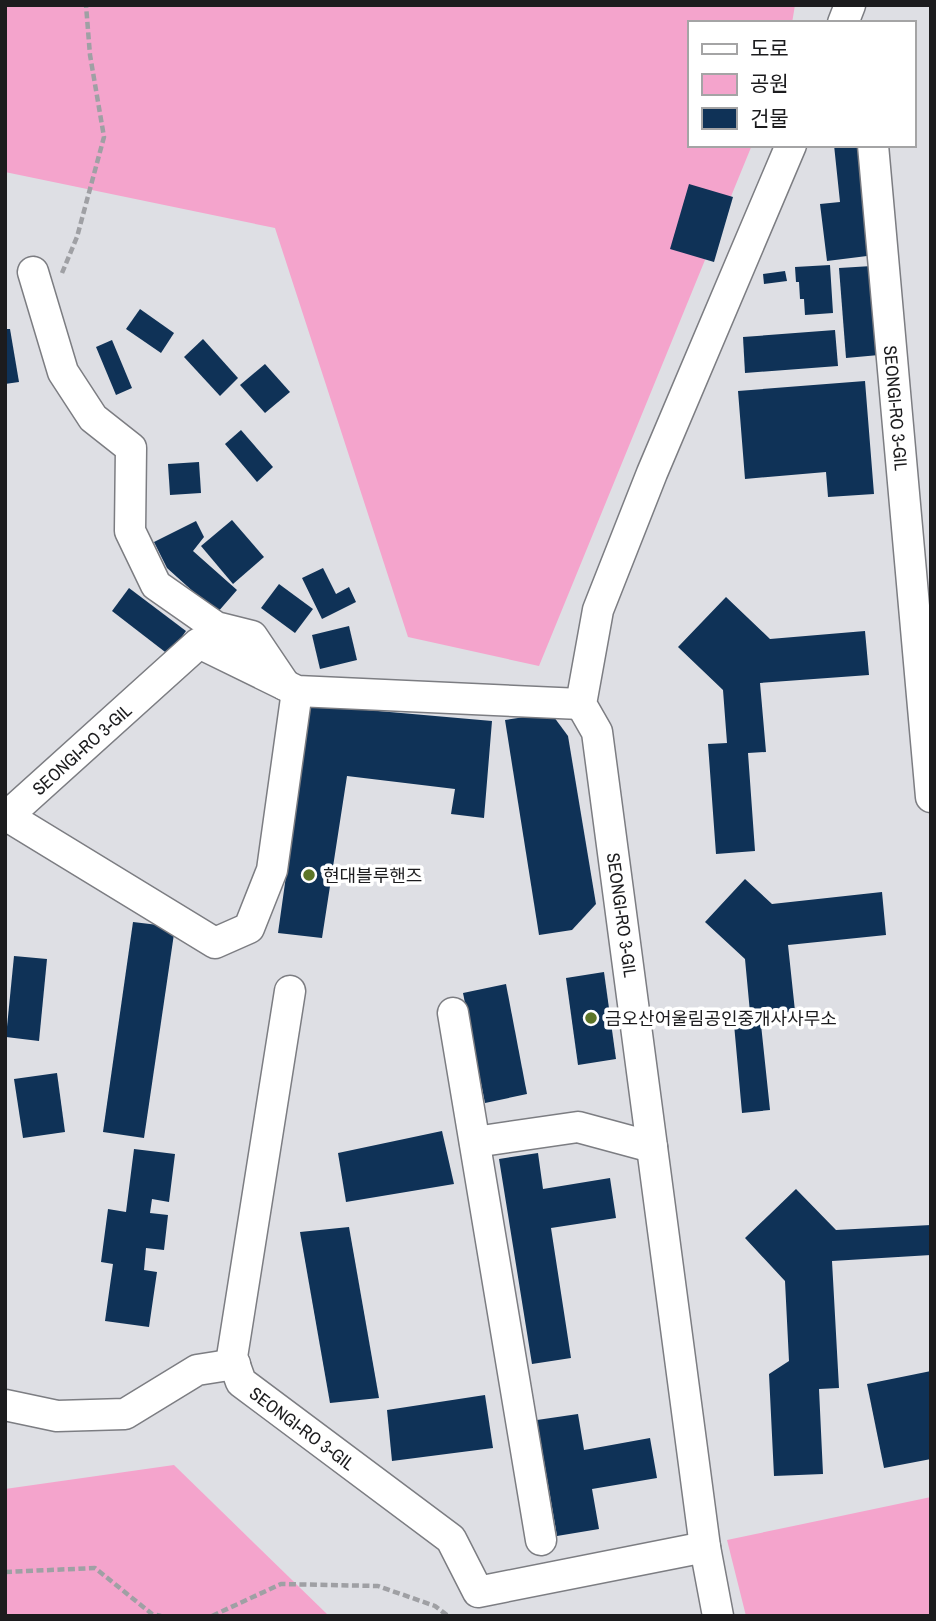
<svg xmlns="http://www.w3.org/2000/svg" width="936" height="1621" viewBox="0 0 936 1621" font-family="'Archivo Narrow','Noto Sans KR',sans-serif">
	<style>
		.green { fill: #f4a4cc }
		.building { fill: #0f3257 }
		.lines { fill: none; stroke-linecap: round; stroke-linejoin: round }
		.minor-casing { stroke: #7c7d82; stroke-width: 33 }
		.path { stroke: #9fa0a4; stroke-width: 4.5; stroke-dasharray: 7 3.5; stroke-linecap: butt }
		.minor { stroke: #fff; stroke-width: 30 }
		.poi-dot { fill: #5c7527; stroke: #fff; stroke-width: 2.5 }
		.labels { text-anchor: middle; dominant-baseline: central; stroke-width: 7; stroke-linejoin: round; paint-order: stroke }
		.street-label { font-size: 18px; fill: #1c1c1e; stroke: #fff }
		.poi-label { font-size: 18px; fill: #1c1c1e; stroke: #fff; text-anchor: start }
	</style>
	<rect width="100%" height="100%" fill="#dedfe4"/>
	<!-- green -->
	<g class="green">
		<polygon points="5,5 795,5 792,23 689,23 689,145 752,145 539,666 408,637 275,228 5,172"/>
		<polygon points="174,1465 329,1616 5,1616 5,1489"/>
		<polygon points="931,1497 931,1616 746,1616 727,1540"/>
	</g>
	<!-- building -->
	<g class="building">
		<polygon points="834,145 861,145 875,255 827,261 820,204 840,202"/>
		<polygon points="689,184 733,197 714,262 670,249"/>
		<polygon points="830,265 833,313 805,315 804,299 800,299 799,282 796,282 795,267"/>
		<polygon points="872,266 879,355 846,358 839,268"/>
		<polygon points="785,271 787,281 764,284 763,274"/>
		<polygon points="140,309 174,333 161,353 126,329"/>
		<polygon points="5,329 10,329 19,382 5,384"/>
		<polygon points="835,330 838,366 745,373 743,337"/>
		<polygon points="203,339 238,378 220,396 184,357"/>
		<polygon points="112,340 132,388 116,395 96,347"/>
		<polygon points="265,364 290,392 265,413 240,385"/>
		<polygon points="865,381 874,494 828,497 826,472 745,479 738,391"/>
		<polygon points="241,430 273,467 257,482 225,444"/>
		<polygon points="199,462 201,493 170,495 168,464"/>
		<polygon points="232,520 264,557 233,584 201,546"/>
		<polygon points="196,521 204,537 193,551 237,590 217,613 167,568 154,542"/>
		<polygon points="323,568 336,594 349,587 356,602 322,619 302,578"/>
		<polygon points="279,584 313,609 295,633 261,608"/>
		<polygon points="129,588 186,631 169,655 112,611"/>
		<polygon points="726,597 770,639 865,631 869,675 760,683 766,752 748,753 755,851 716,854 708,744 727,743 723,690 678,647"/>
		<polygon points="349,626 357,660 320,669 312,635"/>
		<polygon points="310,705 492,721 484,818 451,814 455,789 347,776 322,938 278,933"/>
		<polygon points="551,713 568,736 596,904 572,930 539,935 505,720"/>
		<polygon points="745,879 772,904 882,892 886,935 788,945 795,1011 760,1015 770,1110 742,1113 734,1024 751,1023 745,959 705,922"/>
		<polygon points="133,922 175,927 144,1138 103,1132"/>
		<polygon points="14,956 47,959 39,1041 6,1037"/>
		<polygon points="604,972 616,1059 578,1065 566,978"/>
		<polygon points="506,984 527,1094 485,1103 463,993"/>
		<polygon points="57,1073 65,1132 23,1138 14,1079"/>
		<polygon points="442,1131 454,1184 346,1202 338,1153"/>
		<polygon points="134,1149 175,1154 169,1202 152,1199 150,1213 168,1215 164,1250 146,1248 144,1270 157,1272 149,1327 105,1321 113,1264 101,1262 108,1209 126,1212"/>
		<polygon points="538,1153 543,1189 610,1178 616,1218 551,1228 571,1358 532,1364 499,1159"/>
		<polygon points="796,1189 836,1230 931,1225 931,1255 832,1261 839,1388 819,1389 823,1474 774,1476 769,1374 789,1361 785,1281 745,1238"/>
		<polygon points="349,1227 379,1398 330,1403 300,1232"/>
		<polygon points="931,1371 931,1459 884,1468 867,1384"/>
		<polygon points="485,1395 493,1448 392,1461 387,1410"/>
		<polygon points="578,1414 584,1450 650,1438 657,1478 592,1489 599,1529 557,1536 537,1420"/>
	</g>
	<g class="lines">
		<!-- minor casing -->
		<g class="minor-casing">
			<g id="minor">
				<polyline points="843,23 850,5"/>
				<path id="s1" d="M873,145L931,797"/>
				<polyline points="33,272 63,372 93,418 131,448 130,531 156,585 216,627 252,636 285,685"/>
				<polyline points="7,816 215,943 249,928 272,870 297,691"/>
				<path id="s2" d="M5,818L199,643L297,691L581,704"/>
				<path id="s3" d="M290,991L232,1357L241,1382L451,1539L478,1592L705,1547"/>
				<polyline points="453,1013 541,1540"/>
				<polyline points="475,1142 578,1127 652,1147"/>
				<polyline points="5,1405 57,1416 125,1414 197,1370 235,1364"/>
				<polyline points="718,1616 705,1547 597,732 581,704 598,610 652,473 791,145"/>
			</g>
		</g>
		<!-- path -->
		<g class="path">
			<polyline points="62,273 77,237 104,137 90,55 86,5"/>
			<polyline points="5,1572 95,1568 152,1614 161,1616"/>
			<polyline points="212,1616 281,1584 378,1586 435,1606 448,1616"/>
		</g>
		<!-- minor -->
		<use href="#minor" class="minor"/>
	</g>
	<!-- markers -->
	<g class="poi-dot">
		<circle cx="309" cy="875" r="7"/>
		<circle cx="591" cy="1018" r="7"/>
	</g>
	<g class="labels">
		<!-- street labels -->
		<g class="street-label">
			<text stroke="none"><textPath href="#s1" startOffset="264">SEONGI-RO 3-GIL</textPath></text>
			<text stroke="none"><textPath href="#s2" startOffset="103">SEONGI-RO 3-GIL</textPath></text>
			<text transform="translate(622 915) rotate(82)">SEONGI-RO 3-GIL</text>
			<text stroke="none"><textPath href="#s3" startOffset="474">SEONGI-RO 3-GIL</textPath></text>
		</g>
		<!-- poi labels -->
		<g class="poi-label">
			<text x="323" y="875">현대블루핸즈</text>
			<text x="605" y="1018">금오산어울림공인중개사사무소</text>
		</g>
	</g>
	<!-- border -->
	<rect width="936" height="1621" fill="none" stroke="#1c1c1e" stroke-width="14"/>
	<!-- legend -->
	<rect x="688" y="21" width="228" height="126" fill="#ffffff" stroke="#a4a4a5" stroke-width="2"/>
	<rect x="702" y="44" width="35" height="10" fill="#ffffff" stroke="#a4a4a5" stroke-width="2"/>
	<text x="750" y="56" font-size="21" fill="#1c1c1e">도로</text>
	<rect x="702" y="74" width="35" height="21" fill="#f4a4cc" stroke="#a4a4a5" stroke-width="2"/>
	<text x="750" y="91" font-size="21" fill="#1c1c1e">공원</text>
	<rect x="702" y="108" width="35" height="21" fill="#0f3257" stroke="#a4a4a5" stroke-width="2"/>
	<text x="750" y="126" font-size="21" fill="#1c1c1e">건물</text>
</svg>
